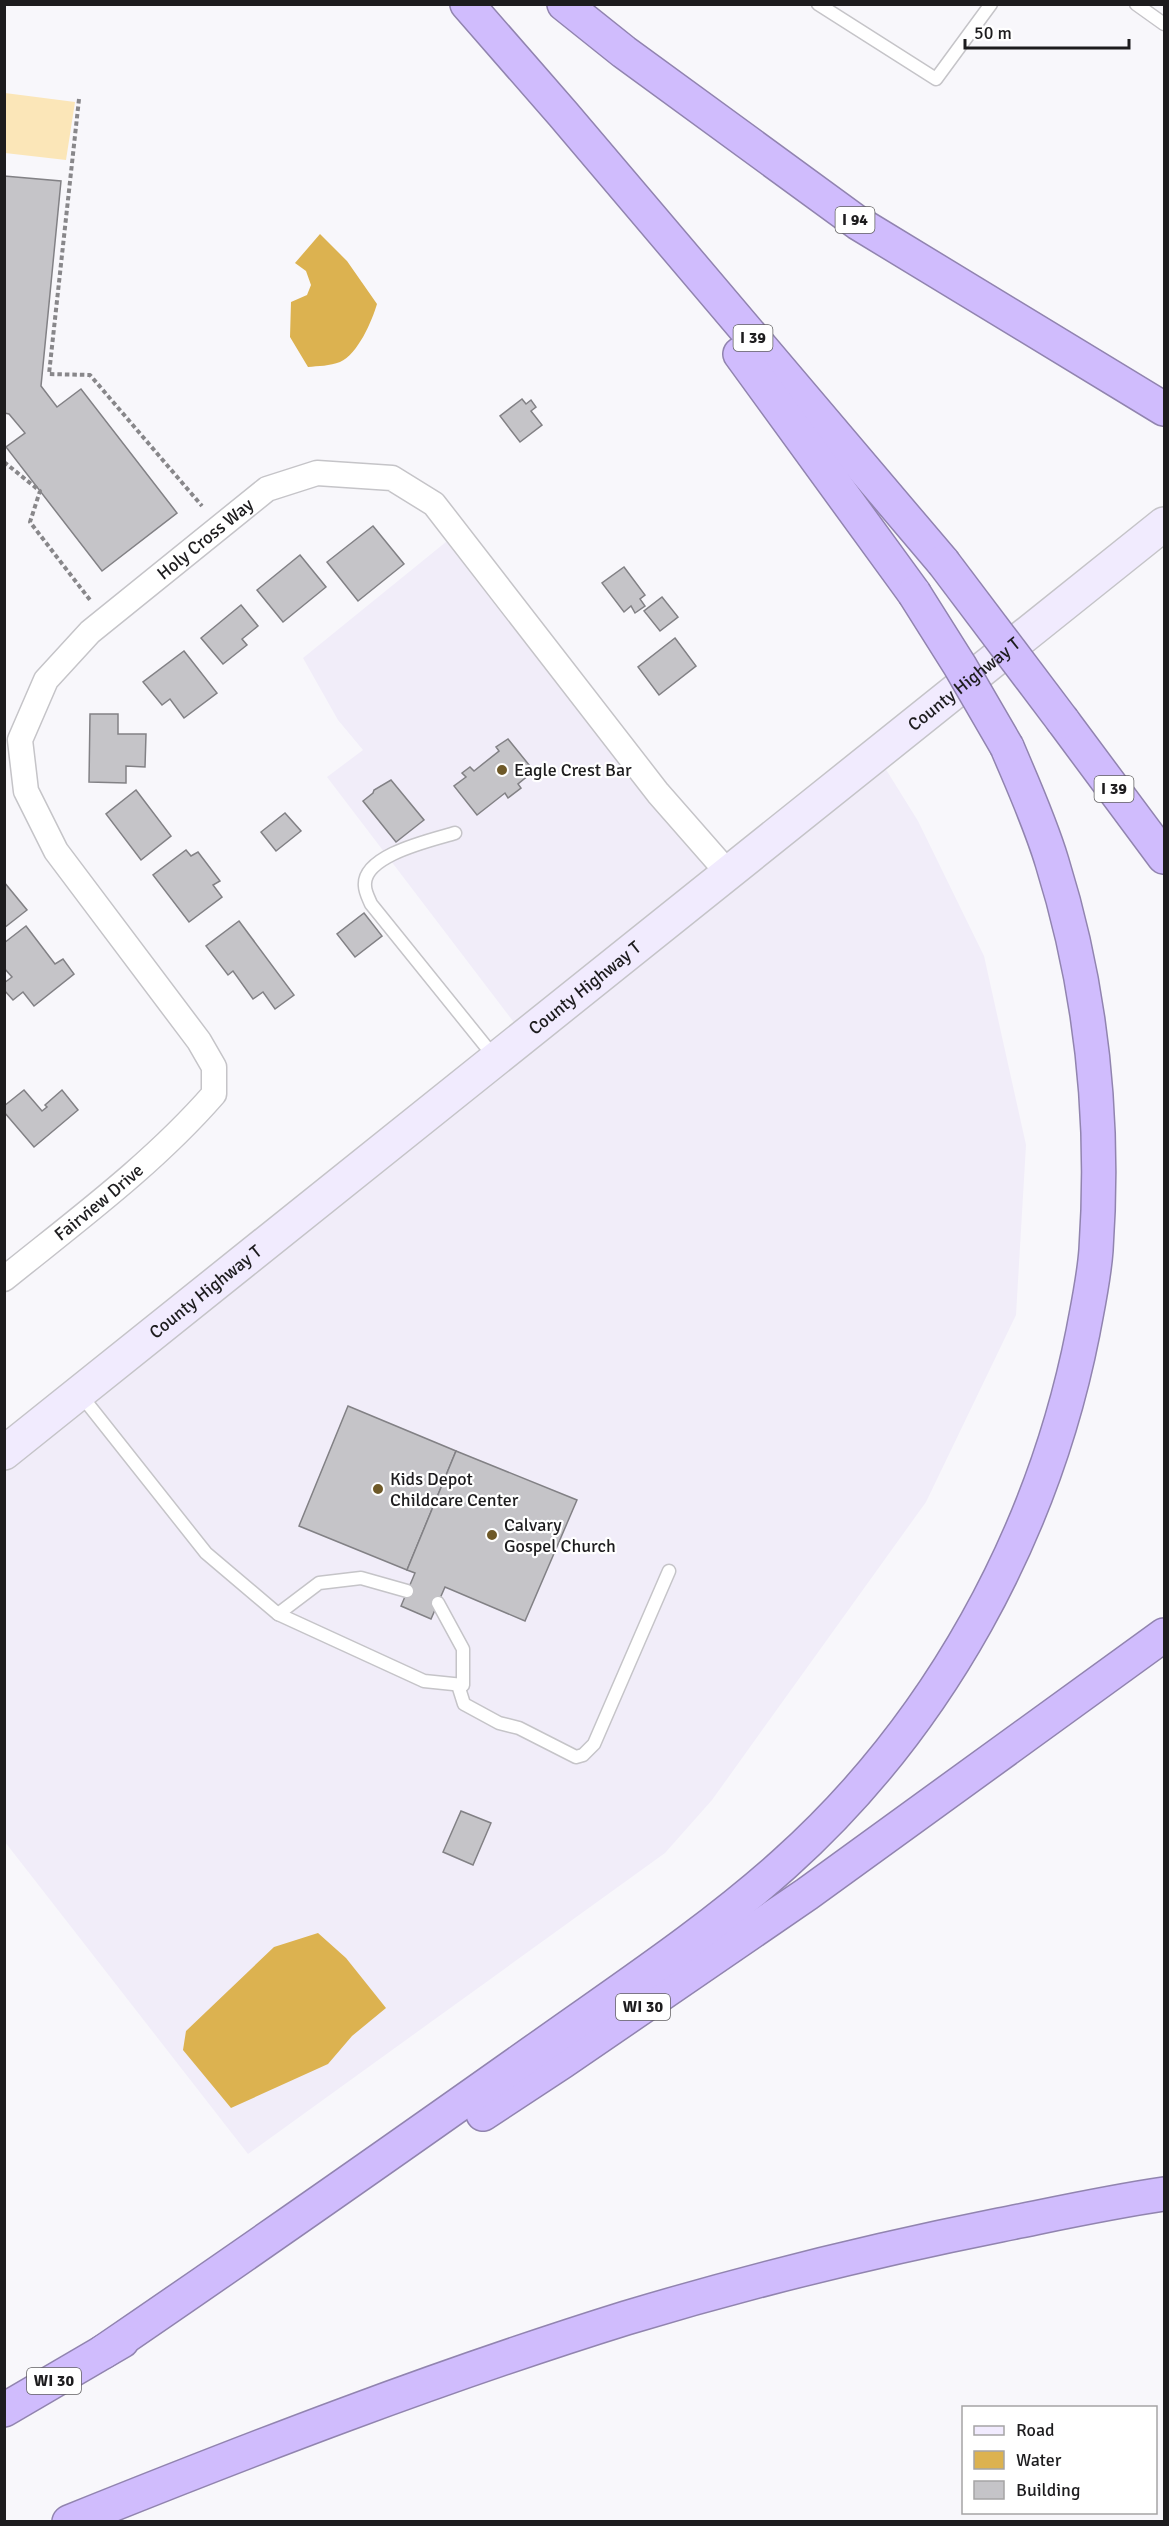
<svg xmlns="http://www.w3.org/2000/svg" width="1169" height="2526" viewBox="0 0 1169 2526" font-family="Signika,sans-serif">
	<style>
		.built { fill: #f1edf9 }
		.green { fill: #fbe6b8 }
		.water { fill: #dcb250 }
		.building { fill: #c5c4c8; stroke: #828185; stroke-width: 1.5 }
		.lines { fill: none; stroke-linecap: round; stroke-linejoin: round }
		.lane-casing { stroke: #c5c4c8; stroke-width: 15 }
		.street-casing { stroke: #c5c4c8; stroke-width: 27 }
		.secondary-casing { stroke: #c5c4c8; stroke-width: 36 }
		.highway-casing { stroke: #9184af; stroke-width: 36 }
		.path { stroke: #88878a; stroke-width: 4; stroke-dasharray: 4.5 3; stroke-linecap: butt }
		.lane { stroke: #fff; stroke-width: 12 }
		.street { stroke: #fff; stroke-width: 24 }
		.secondary { stroke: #f1ebfe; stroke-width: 33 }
		.highway { stroke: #d0bcfd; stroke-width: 33 }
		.highway-bridge-casing { stroke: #9184af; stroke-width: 36; stroke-linecap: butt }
		.highway-bridge { stroke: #d0bcfd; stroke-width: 33 }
		.poi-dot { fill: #6e5928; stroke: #fff; stroke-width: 2 }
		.labels { text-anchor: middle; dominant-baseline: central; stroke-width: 4.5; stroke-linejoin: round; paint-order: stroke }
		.shield { fill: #fff; stroke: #616062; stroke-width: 1.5 }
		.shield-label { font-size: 16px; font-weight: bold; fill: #1d1c1e }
		.street-label { font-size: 18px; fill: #1d1c1e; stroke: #fff }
		.poi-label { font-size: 18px; fill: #1d1c1e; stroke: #fff; text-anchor: start }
	</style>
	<rect width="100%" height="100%" fill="#f8f7fb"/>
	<!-- built -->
	<polygon class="built" points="457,533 729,874 877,755 918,821 984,956 1026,1145 1016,1315 926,1502 712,1800 665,1853 248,2154 5,1842 5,1453 525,1037 327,777 363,750 338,720 303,658"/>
	<!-- green -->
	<polygon class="green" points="5,93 75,102 66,160 5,153"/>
	<!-- water -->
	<g class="water">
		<path d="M320,234L347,261L377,304C372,321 358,354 340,362C330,366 318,366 308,367L290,337L291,302L307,295L311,285L306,271L295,263Z"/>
		<polygon points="318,1933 346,1958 386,2008 352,2036 328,2064 231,2108 183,2050 186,2031 274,1947"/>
	</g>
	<!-- building -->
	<g class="building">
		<polygon points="4,176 61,181 41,386 57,407 81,389 177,513 102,571 6,447 25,433 9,414 4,413"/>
		<polygon points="522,399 526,404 531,400 536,407 531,411 542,425 520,442 500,416"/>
		<polygon points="373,526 404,564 358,601 327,562"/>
		<polygon points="300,555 326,587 283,622 257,590"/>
		<polygon points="624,567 645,595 640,599 645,606 635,613 631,606 624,612 602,583"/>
		<polygon points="662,597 678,617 660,631 644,611"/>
		<polygon points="241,605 258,626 242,639 247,645 223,664 201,638"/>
		<polygon points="675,638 696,666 659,695 638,667"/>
		<polygon points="184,651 217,693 184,718 170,699 162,705 143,682"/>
		<polygon points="90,714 118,714 118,734 146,734 145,767 126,766 126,783 89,782"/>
		<polygon points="508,739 534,771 518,784 521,788 508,798 505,793 477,815 454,786 466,777 462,773 470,767 474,771 499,751 496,747"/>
		<polygon points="391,780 424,820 396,842 363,801 373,793 374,790"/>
		<polygon points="136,790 171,836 141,860 106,814"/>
		<polygon points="285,813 301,831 276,851 261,832"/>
		<polygon points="186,850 191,856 198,852 220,881 213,885 222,897 189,922 153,875"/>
		<polygon points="4,882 27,910 4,928"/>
		<polygon points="364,913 382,936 355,957 337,934"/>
		<polygon points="239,921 294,995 275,1009 263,992 253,999 233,971 228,975 206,946"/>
		<polygon points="26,926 55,964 63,959 74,974 34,1006 23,992 13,1000 4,990 4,983 12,977 4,968 4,943"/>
		<polygon points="24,1090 42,1111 47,1107 45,1105 62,1090 78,1110 34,1147 4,1112 4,1106"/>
		<polygon points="348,1406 456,1451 407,1570 299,1526"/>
		<polygon points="456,1451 577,1500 525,1621 445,1587 431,1619 401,1606 415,1573 407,1570"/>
		<polygon points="461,1811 491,1823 473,1865 443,1852"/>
	</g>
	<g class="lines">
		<!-- lane casing -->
		<g class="lane-casing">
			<g id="lane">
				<polyline points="818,4 936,79 991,4"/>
				<polyline points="1136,4 1164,24"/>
				<path d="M455,833C432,840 362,855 365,886C365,892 369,899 371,904L496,1059"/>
				<polyline points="80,1394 206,1553 278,1614 319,1583 361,1578 407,1591"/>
				<polyline points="278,1614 424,1681 463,1685 463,1649 438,1603"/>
				<polyline points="458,1685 464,1704 499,1723 519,1728 576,1757 583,1755 594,1744 669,1571"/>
			</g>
		</g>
		<!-- street casing -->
		<g class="street-casing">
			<g id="street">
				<path id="s1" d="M4,1279C77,1220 153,1164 214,1094V1067L199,1041L56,851L26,791L20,740L46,680L90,632L267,489L317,473L392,478L434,504L658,793L729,874"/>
			</g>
		</g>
		<!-- secondary casing -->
		<g class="secondary-casing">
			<g id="secondary">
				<path id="s2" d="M4,1453L1164,524"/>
			</g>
		</g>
		<!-- highway casing -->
		<g class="highway-casing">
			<g id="highway">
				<polyline points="467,4 563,114 943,562"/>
				<polyline points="564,4 624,52 858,223 1164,409"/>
				<polyline points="740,354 914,593"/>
				<polyline points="1063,721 1164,857"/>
				<polyline points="483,2114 562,2062 807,1894 1164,1635"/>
				<path d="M103,2352C248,2253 392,2152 536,2050C620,1990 707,1933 784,1864C938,1726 1043,1535 1083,1332C1088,1305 1094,1278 1096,1250C1105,1120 1091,987 1052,862C1040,822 1023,785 1007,747"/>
				<polyline points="4,2410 122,2341"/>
				<path d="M69,2522C253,2448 437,2377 626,2318C749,2281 875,2250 1000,2225C1055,2214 1109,2202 1164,2194"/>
			</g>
		</g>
		<!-- path -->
		<g class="path">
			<polyline points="79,99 49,374 90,375 202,506"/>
			<polyline points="4,462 40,491 30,522 90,600"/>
		</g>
		<!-- lane -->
		<use href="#lane" class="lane"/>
		<!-- street -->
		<use href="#street" class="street"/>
		<!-- secondary -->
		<use href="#secondary" class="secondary"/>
		<!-- highway -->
		<use href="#highway" class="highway"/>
		<!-- highway-bridge casing -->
		<g class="highway-bridge-casing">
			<g id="highway-bridge">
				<polyline points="943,562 1063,721"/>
				<polyline points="914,593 960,666 1007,747"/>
			</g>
		</g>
		<!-- highway-bridge -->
		<use href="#highway-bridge" class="highway-bridge"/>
	</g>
	<!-- markers -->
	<g class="poi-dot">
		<circle cx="502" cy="770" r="6"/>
		<circle cx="378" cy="1489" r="6"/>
		<circle cx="492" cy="1535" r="6"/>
	</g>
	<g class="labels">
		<!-- shield labels -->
		<g class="shield">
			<rect x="835.5" y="207" width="39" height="26" rx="4.5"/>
			<rect x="733.5" y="325" width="39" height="26" rx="4.5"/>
			<rect x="1094.5" y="776" width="39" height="26" rx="4.5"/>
			<rect x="616" y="1994" width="54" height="26" rx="4.5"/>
			<rect x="27" y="2368" width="54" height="26" rx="4.5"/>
		</g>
		<g class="shield-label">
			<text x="855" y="220">I 94</text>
			<text x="753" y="338">I 39</text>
			<text x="1114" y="789">I 39</text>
			<text x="643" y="2007">WI 30</text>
			<text x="54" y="2381">WI 30</text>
		</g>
		<!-- street labels -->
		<g class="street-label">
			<text stroke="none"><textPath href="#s1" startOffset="972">Holy Cross Way</textPath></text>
			<text stroke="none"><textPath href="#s2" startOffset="1230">County Highway T</textPath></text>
			<text stroke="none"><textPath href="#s2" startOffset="744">County Highway T</textPath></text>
			<text stroke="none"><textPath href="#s1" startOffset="122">Fairview Drive</textPath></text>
			<text stroke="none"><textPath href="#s2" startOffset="258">County Highway T</textPath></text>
		</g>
		<!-- poi labels -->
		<g class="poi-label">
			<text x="514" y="770">Eagle Crest Bar</text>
			<text x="390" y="1479">Kids Depot<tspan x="390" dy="21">Childcare Center</tspan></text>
			<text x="504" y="1525">Calvary<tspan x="504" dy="21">Gospel Church</tspan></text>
		</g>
	</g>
	<!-- border -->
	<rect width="1169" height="2526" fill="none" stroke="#1d1c1e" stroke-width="12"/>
	<!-- legend -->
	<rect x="962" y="2406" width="195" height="108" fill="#ffffff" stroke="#a5a4a5" stroke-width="1.5"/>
	<rect x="974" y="2426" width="30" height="9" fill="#f1ebfe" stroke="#a5a4a5" stroke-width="1.5"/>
	<text x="1016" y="2436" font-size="18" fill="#1d1c1e">Road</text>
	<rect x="974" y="2451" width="30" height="18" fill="#dcb250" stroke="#a5a4a5" stroke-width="1.5"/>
	<text x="1016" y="2466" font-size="18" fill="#1d1c1e">Water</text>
	<rect x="974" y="2481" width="30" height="18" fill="#c5c4c8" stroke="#a5a4a5" stroke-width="1.5"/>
	<text x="1016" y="2496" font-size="18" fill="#1d1c1e">Building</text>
	<!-- scale -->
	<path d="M965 39v9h164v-9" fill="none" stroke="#1d1c1e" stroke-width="3"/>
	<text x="974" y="39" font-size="18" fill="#1d1c1e" stroke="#ffffff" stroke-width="4.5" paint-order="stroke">50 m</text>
</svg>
